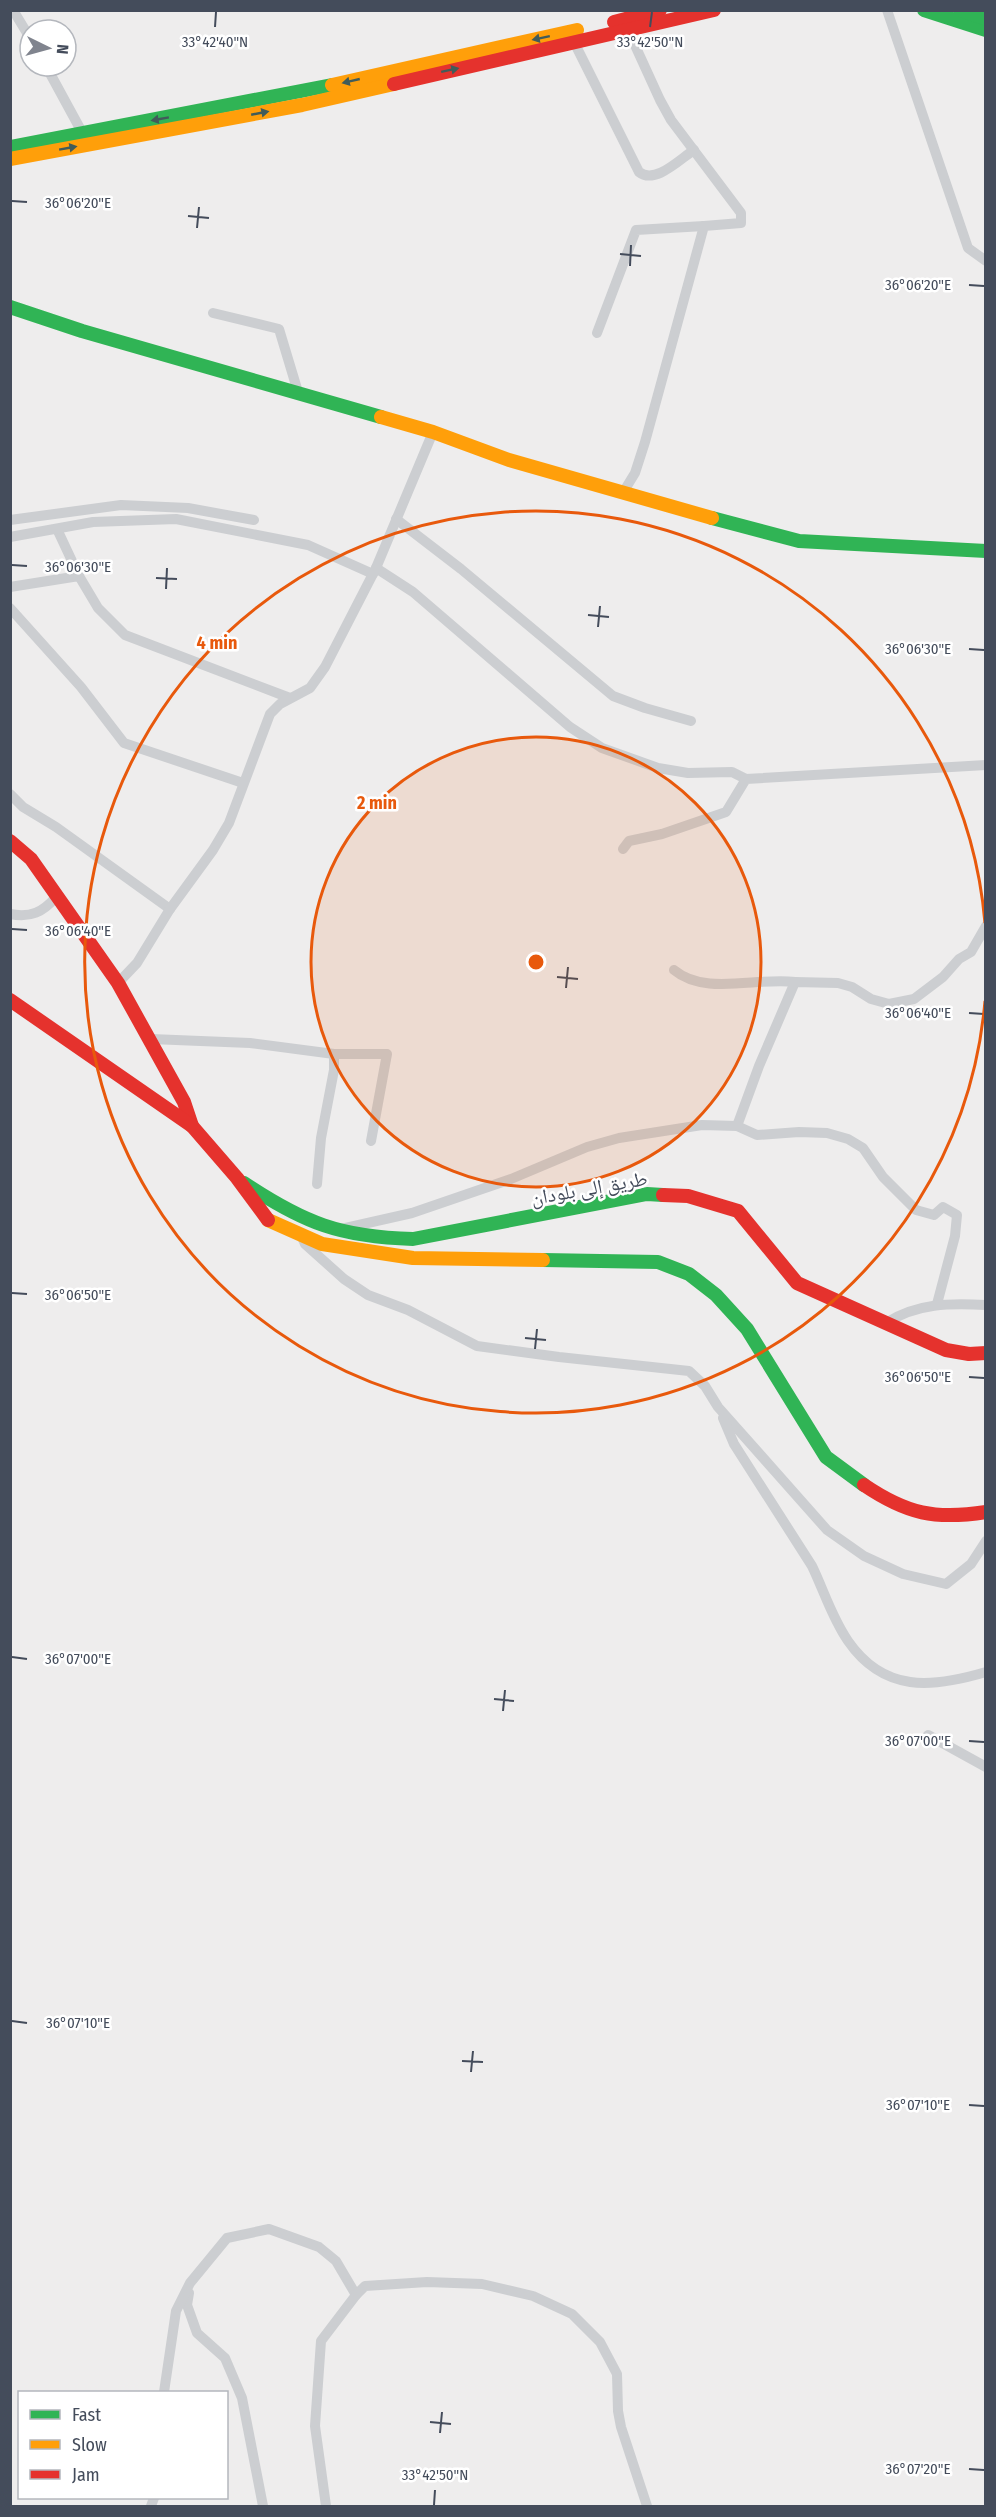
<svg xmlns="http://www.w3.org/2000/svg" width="996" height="2517" viewBox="0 0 996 2517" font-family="'Fira Sans Condensed','Noto Naskh Arabic',sans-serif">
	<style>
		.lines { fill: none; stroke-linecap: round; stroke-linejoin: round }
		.street { stroke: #ccced1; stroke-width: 10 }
		.fast { stroke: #30b455; stroke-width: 14 }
		.slow { stroke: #ff9f0a; stroke-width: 14 }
		.jam { stroke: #e5322d; stroke-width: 14 }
		.oneway { fill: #415c5a }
		.ticks { fill: none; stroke: #444c5b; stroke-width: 2 }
		.ring { fill: none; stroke: #e8590c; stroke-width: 3 }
		.labels { text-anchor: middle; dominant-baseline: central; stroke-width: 5; stroke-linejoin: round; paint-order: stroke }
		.street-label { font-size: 20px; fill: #444c5b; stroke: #fff }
		.ticks-label { font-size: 15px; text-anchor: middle; fill: #444c5b; stroke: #fff; stroke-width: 5; stroke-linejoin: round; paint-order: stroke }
		.centre { fill: #e8590c; stroke: #fff; stroke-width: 3 }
		.ring-label { font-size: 18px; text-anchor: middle; font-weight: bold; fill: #e8590c; stroke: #fff; stroke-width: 5; stroke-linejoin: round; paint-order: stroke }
	</style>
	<rect width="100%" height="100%" fill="#eeeded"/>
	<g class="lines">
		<!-- street -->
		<g class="street">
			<polyline points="13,10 30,38"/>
			<polyline points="887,10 968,248 986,261"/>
			<path d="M574,42L639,172C655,185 680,159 694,150"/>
			<polyline points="46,66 83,134"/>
			<polyline points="213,313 279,329 298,392"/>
			<polyline points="597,333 636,230 704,226"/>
			<polyline points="624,491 635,473 645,442 704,226 741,223 741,213 671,120 660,100 628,30"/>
			<polyline points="396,519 461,569 613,696 645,708 691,721"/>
			<polyline points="10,520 121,505 188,508 254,520"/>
			<polyline points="57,529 79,576"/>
			<polyline points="10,537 93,522 176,519 308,545 373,574"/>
			<polyline points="376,568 413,592 570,727 602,748 658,768 688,773 732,772 746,779"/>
			<polyline points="10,587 79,576 98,608 125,635 290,698"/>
			<polyline points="10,608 81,687 124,743 243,783"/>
			<polyline points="10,794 23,807 56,827 170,909"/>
			<polyline points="623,849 629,841 662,834 726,812 746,779 986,765"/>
			<path d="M10,914C31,918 43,912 56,897"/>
			<path d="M674,970C705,996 756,977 795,982"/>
			<polyline points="118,983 137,963 170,909 213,850 229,823 270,714 280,704 310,688 325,667 376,568 433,432"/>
			<polyline points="151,1039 250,1043 334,1054 387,1054 371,1141"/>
			<polyline points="737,1126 759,1066 795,982 838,983 852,987 871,999 889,1004 914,999 943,977 959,959 971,952 986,926"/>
			<polyline points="317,1184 321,1138 334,1070 334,1054"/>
			<polyline points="341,1229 412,1213 511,1179 587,1147 619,1138 702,1125 737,1126 757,1135 799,1132 827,1133 848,1139 863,1148 883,1177 916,1210 934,1215 943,1207 957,1215 955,1236 937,1304"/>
			<polyline points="301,1235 305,1244 344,1279 368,1295 408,1310 477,1346 559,1357 689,1371 705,1386 718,1407 827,1530 864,1556 903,1574 946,1584 971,1564 986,1541"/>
			<path d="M886,1323C917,1303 950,1303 986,1305"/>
			<path d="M723,1418L734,1444L812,1566C824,1591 832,1618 848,1641C884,1693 932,1688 986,1672"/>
			<polyline points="928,1735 986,1767"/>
			<polyline points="189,2293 187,2305 197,2333 225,2358 242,2398 263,2506"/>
			<polyline points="164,2392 176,2311 190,2283 227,2238 269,2229 319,2247 336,2261 356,2295"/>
			<polyline points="151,2506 154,2498"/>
			<polyline points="326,2506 315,2426 321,2341 356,2295 365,2286 427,2282 482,2284 533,2296 572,2314 600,2342 617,2374 618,2411 621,2427 647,2506"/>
		</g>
		<!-- fast -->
		<g class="fast">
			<polyline points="924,10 986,30"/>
			<polyline points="960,10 986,19"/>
			<polyline points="10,147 332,85"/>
			<polyline points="10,307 82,331 381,417"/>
			<polyline points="712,518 799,541 986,551"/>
			<path d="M244,1183C304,1223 340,1237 413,1239L647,1194L663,1195"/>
			<polyline points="543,1260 658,1262 689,1274 716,1295 747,1329 826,1457 864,1485"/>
		</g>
		<!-- slow -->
		<g class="slow">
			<polyline points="332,85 577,30"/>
			<polyline points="10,159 302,105 394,84"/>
			<polyline points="381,417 433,432 509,460 712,518"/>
			<polyline points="268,1220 322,1244 413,1258 543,1260"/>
		</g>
		<!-- jam -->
		<g class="jam">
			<polyline points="614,22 660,10"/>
			<polyline points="394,84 714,10"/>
			<polyline points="10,841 31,859 118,983 184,1102 192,1126"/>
			<polyline points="10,1000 192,1126 237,1178 268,1220"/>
			<polyline points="663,1195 688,1196 738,1211 797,1283 946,1350 969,1354 986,1353"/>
			<path d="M864,1485C907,1514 935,1520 986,1512"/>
		</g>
	</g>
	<!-- one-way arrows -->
	<defs><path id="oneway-solid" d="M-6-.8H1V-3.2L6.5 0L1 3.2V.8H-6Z" transform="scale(1.5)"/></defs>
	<g class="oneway">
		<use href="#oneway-solid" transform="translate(541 38) rotate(168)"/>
		<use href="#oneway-solid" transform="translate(450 70) rotate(-12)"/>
		<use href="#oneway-solid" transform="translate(351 81) rotate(167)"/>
		<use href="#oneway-solid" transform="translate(260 113) rotate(-11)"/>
		<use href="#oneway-solid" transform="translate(160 119) rotate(170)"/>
		<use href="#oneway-solid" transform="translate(68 148) rotate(-10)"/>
	</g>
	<!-- ticks -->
	<path class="ticks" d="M215,27L216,12M650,27L652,12M12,201L27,202M188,216L209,218M197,228L199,207M620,254L641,256M630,266L631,245M969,285L984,286M12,565L27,566M156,578L177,579M166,589L167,568M588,615L609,617M598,627L600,606M969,649L984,650M12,929L27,930M557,977L578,979M566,988L568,967M969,1013L984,1014M12,1293L27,1294M525,1338L546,1340M535,1349L537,1329M969,1377L984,1378M12,1657L27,1659M494,1699L514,1701M503,1711L505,1690M969,1741L984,1742M12,2021L27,2023M462,2061L483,2062M471,2072L473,2051M969,2105L984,2106M430,2422L451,2424M440,2433L442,2412M969,2469L984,2470M434,2505L435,2490"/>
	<!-- distance rings -->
	<circle cx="536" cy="962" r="225" fill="#e8590c" fill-opacity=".12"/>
	<g class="ring">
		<circle cx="536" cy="962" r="225"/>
		<path d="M985 1001A451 451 0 1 1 985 923"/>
	</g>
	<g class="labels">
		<!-- street labels -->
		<g class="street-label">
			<text transform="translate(589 1188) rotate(-10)">طريق إلى بلودان</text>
		</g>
	</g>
	<g class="ticks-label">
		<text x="215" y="47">33°42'40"N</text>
		<text x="650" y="47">33°42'50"N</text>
		<text x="78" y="208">36°06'20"E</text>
		<text x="918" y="290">36°06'20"E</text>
		<text x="78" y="572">36°06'30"E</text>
		<text x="918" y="654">36°06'30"E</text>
		<text x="78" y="936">36°06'40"E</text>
		<text x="918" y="1018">36°06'40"E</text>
		<text x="78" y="1300">36°06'50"E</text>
		<text x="918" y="1382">36°06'50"E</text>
		<text x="78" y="1664">36°07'00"E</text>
		<text x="918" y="1746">36°07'00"E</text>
		<text x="78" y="2028">36°07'10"E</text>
		<text x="918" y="2110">36°07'10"E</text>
		<text x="918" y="2474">36°07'20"E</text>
		<text x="435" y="2480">33°42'50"N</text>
	</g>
	<circle cx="536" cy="962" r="9" class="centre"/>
	<g class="ring-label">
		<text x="217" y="649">4 min</text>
		<text x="377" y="809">2 min</text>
	</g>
	<!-- border -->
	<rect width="996" height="2517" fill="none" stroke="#444c5b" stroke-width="24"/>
	<!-- legend -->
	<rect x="18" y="2391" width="210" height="108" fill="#ffffff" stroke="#b4b7bd" stroke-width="1.5"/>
	<rect x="30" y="2410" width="30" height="9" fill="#30b455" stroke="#b4b7bd" stroke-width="1.5"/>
	<text x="72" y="2421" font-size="18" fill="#444c5b">Fast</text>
	<rect x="30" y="2440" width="30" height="9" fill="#ff9f0a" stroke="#b4b7bd" stroke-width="1.5"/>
	<text x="72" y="2451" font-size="18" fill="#444c5b">Slow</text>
	<rect x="30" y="2470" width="30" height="9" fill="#e5322d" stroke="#b4b7bd" stroke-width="1.5"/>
	<text x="72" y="2481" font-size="18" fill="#444c5b">Jam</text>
	<!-- north arrow -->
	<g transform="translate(48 48) rotate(95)"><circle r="28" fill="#ffffff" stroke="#b4b7bd" stroke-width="1.5"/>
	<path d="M0-4.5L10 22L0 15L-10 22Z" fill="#80848e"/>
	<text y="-9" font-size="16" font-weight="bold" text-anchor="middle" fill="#444c5b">N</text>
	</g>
</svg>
